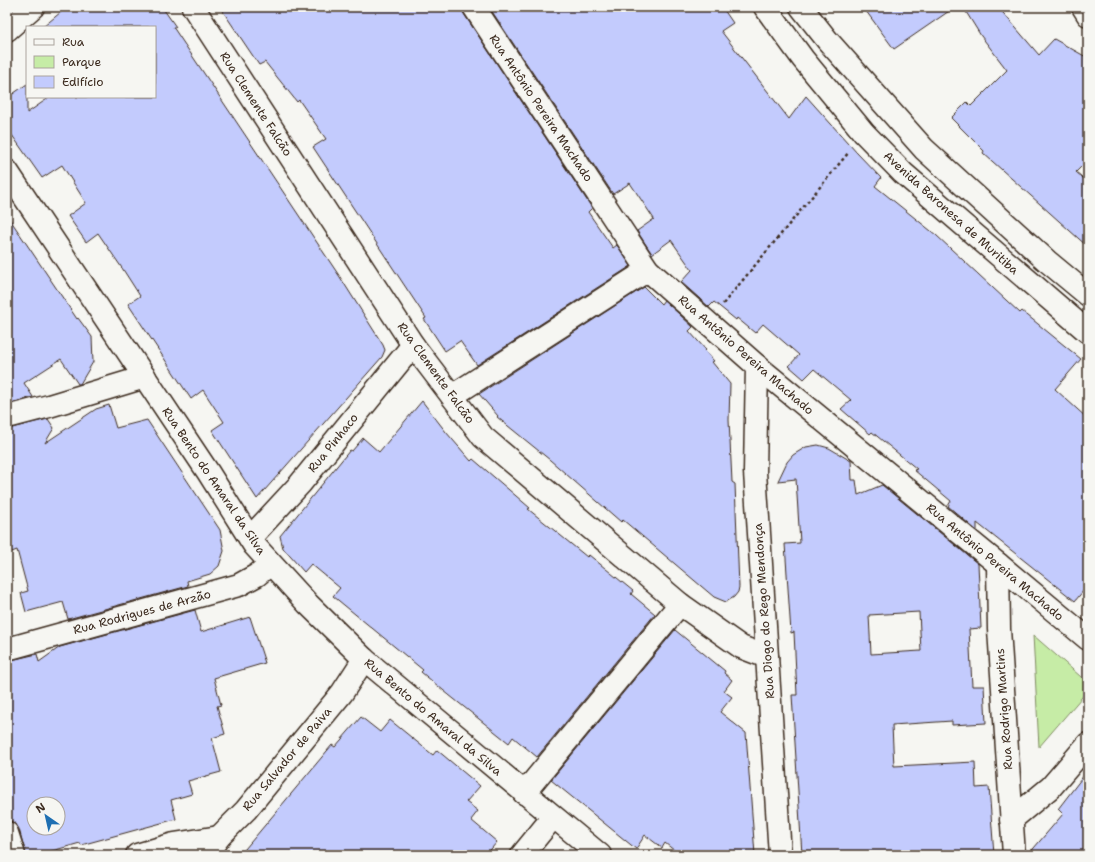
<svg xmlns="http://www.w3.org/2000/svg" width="1095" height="862" viewBox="0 0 1095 862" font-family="'Shantell Sans',sans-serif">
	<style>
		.green { fill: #c6eca6; stroke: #808b62 }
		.building { fill: #c3cbfd; stroke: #3b2a1e; fill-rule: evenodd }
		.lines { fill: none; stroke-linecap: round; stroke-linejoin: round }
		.minor-casing { stroke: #3b2a1e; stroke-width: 25 }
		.major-casing { stroke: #3b2a1e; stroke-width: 25 }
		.path { stroke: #3b2a1e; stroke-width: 2.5; stroke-dasharray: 3 3; stroke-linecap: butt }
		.minor { stroke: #f6f6f2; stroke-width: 22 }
		.major { stroke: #f6f6f2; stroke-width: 22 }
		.labels { text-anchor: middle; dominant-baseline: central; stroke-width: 4; stroke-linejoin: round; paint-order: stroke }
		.street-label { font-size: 12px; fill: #3b2a1e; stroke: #f6f6f2 }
	</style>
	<rect width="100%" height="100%" fill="#f6f6f2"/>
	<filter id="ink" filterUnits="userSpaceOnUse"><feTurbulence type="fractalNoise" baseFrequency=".025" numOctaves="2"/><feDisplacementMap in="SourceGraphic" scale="8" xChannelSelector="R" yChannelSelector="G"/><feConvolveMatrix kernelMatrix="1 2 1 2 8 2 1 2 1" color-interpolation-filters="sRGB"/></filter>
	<g filter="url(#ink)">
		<!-- green -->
		<polygon class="green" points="1033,635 1088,683 1088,690 1039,747"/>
		<!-- building -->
		<g class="building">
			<polygon points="67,7 162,7 176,27 173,27 340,277 383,345 385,350 382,357 257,499 212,430 224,422 203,390 191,399 128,304 140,296 124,271 98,233 86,242 68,216 86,203 62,165 42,178 7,128 7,98 27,84 27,113 50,97 155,97 155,27 43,27"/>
			<polygon points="220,7 462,7 464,14 592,208 588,212 613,248 617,245 631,266 477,365 460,341 445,351 424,319 426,318 313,147 326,139 299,100 297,102 265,62 259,65"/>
			<polygon points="489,7 722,7 733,23 721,31 789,119 806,96 857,153 881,178 875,186 936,235 1020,313 1022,311 1081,359 1055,389 1088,419 1088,585 1075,601 977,523 977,531 948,506 951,501 914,470 917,469 872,432 870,434 841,409 851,400 814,369 804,379 789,366 799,355 763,324 755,333 737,318 736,320 714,302 709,307 681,282 692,270 671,240 652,254 637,231 654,219 630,183 613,194"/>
			<polygon points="863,7 955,7 894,49"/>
			<polygon points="963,7 998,7 1039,55 1054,39 1088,58 1088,160 1076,172 1088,182 1088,247 983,153 984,151 951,118 967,102 971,106 1007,70 981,36"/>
			<polygon points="7,215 77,319 78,318 92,337 93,362 80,384 78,384 61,359 24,383 33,397 7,404"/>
			<polygon points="644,287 661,304 664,300 693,327 689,331 706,350 705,351 714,361 712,362 730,384 729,420 732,482 735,484 739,587 738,592 734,597 726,602 714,597 623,520 621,522 550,460 497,417 498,416 479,394"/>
			<polygon points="422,401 446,432 471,461 473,459 530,508 528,509 587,557 589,555 633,591 631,594 655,614 537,757 513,737 509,743 449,695 421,672 423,670 333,596 340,588 311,564 304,572 283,548 280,536 350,450 352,451 363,438 379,452"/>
			<polygon points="109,405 116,428 147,420 220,530 224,551 219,566 210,574 187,581 188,586 68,619 63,602 26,612 21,593 28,591 17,550 9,553 9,550 7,550 7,429 48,419 54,428 45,443 96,409"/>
			<path d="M818,445L829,448L851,461L852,480H856L858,495L882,485L978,564L981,628L969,629L972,686H984L986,723L952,725V721L892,725L893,747L894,766L975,762L976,788L989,787L994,855H802L792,695H797L794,632L791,633L785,544L800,543L796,479L778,481L787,462L793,455L806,447ZM919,612L921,651L871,654L869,615Z"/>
			<path d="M195,610L201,632L250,617L265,663L214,678L221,705L217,706L225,734L212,738L221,772L188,781L192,794L171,800L176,819L81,845L80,843L38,855H26L19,829L16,824L11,821L7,808V661L37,654L39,662L60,647ZM34,804H58V828H34Z"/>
			<polygon points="675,630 725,671 724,673 732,680 724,691 732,697 720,712 746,733 755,855 680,855 665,843 662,848 645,835 636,849 551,780"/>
			<polygon points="361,717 380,732 390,720 433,755 437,750 480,786 466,802 478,811 471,820 497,842 486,855 240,855 332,745 335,747"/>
			<polygon points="1088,770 1088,855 1028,855 1063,814 1058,809"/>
		</g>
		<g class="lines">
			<!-- minor casing -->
			<g class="minor-casing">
				<g id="minor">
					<polyline points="193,7 413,345 483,437 680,604 741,647 767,657"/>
					<polyline points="474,7 648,270 757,366 998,564 1088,639"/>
					<polyline points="1083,7 1088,15"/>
					<polyline points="7,30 33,7"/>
					<polyline points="7,171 208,472 254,545 308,604 364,659 600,855"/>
					<polyline points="757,366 755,472 780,855"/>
					<polyline points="452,396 648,270"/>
					<polyline points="7,417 49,406 145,377"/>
					<polyline points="250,538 300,484 413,345"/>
					<polyline points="998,564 999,629 1014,855"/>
					<polyline points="7,649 239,585 257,575 270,564"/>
					<polyline points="524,793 680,604"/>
					<polyline points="1011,820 1051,787 1088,744"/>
					<polyline points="7,833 14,855"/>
					<polyline points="137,855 174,844 219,837"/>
					<polyline points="206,855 219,837 246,810 342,693 364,659"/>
					<polyline points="522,855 553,817"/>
				</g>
			</g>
			<!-- major casing -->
			<g class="major-casing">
				<g id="major">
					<polyline points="765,7 803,59 864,133 903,173 1088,332"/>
					<polyline points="801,7 828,41 924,149 1047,261 1088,295"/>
				</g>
			</g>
			<!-- path -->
			<polyline class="path" points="723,304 849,152"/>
			<!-- minor -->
			<use href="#minor" class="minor"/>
			<!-- major -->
			<use href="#major" class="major"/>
		</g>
	</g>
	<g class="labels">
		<!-- street labels -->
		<g class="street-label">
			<text transform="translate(256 104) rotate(57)">Rua Clemente Falcão</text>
			<text transform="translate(541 108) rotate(56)">Rua Antônio Pereira Machado</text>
			<text transform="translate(951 213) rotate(42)">Avenida Baronesa de Muritiba</text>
			<text transform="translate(746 355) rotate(41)">Rua Antônio Pereira Machado</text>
			<text transform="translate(436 373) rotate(54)">Rua Clemente Falcão</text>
			<text transform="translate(333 443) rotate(-51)">Rua Pinhaco</text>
			<text transform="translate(214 481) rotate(56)">Rua Bento do Amaral da Silva</text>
			<text transform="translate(995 562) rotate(40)">Rua Antônio Pereira Machado</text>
			<text transform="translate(764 611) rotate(-94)">Rua Diogo do Rego Mendonça</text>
			<text transform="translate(142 612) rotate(-15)">Rua Rodrigues de Arzão</text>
			<text transform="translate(1004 709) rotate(-94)">Rua Rodrigo Martins</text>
			<text transform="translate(433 717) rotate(40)">Rua Bento do Amaral da Silva</text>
			<text transform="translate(287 759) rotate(-50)">Rua Salvador de Paiva</text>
		</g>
	</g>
	<!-- margin -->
	<rect width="1095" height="862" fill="none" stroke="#f6f6f2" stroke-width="24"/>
	<rect x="12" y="12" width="1071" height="838" fill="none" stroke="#3b2a1e" stroke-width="1.5" filter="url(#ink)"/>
	<!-- legend -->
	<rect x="26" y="26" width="130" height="72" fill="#f6f6f2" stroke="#aba49d"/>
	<rect x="34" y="39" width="20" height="6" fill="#f6f6f2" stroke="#aba49d"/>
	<text x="62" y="46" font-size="12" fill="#3b2a1e">Rua</text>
	<rect x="34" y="56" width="20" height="12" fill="#c6eca6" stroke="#aba49d"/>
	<text x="62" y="66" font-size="12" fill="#3b2a1e">Parque</text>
	<rect x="34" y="76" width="20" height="12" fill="#c3cbfd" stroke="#aba49d"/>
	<text x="62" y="86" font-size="12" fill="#3b2a1e">Edifício</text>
	<!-- north arrow -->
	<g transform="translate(46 816) rotate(326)"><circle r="19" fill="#f6f6f2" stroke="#aba49d"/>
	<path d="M0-3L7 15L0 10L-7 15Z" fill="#1f6fb2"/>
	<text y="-6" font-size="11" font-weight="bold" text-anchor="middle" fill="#3b2a1e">N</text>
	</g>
</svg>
